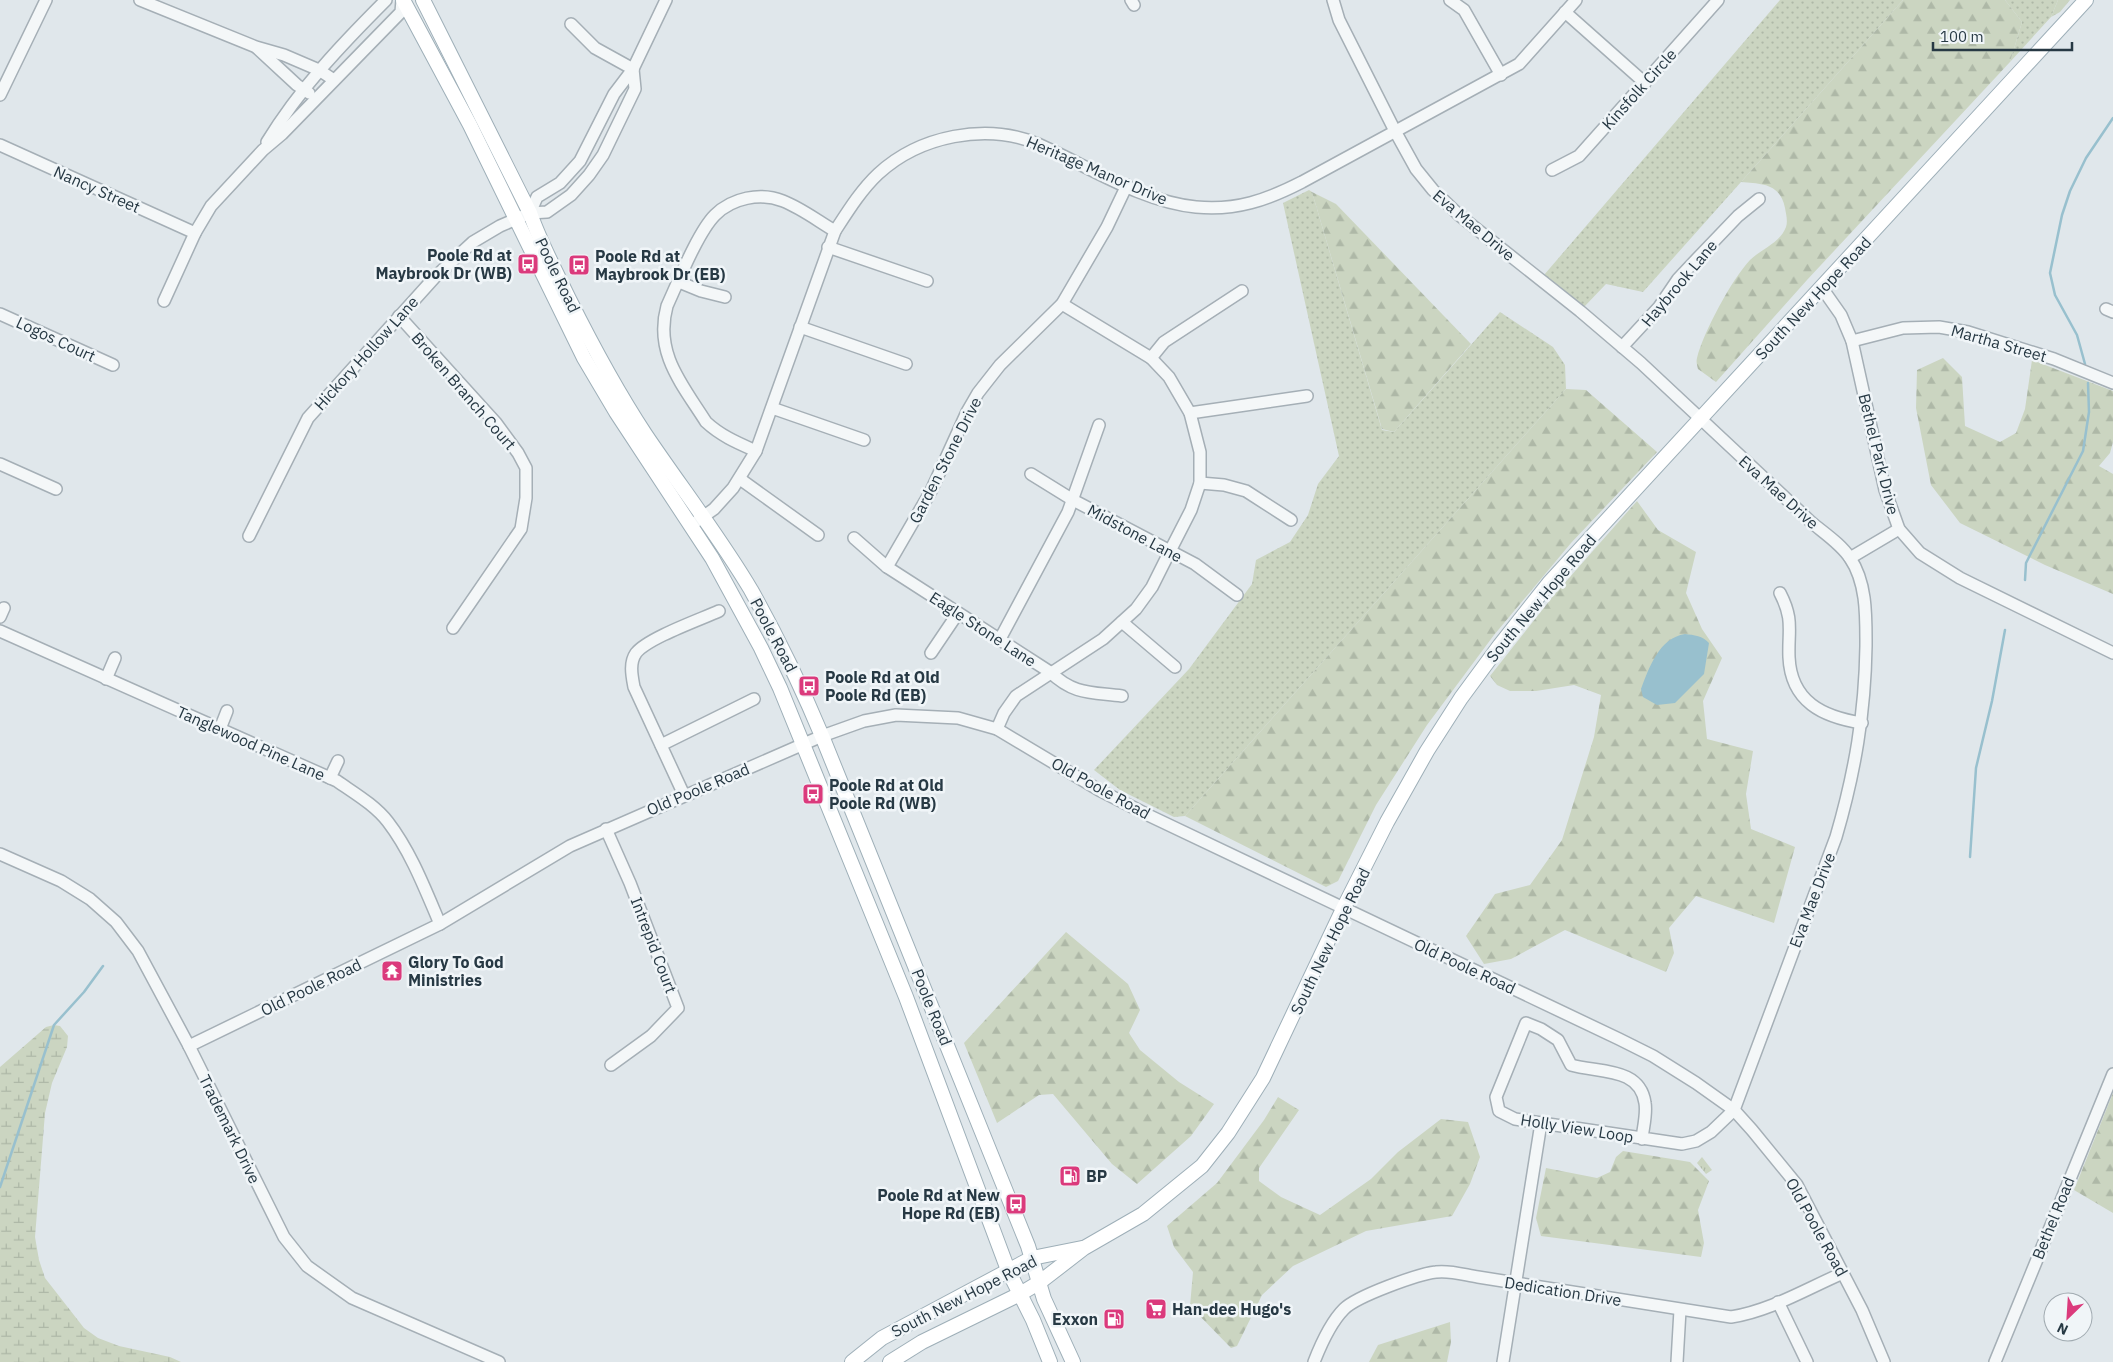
<svg xmlns="http://www.w3.org/2000/svg" width="2113" height="1362" viewBox="0 0 2113 1362" font-family="'IBM Plex Sans',sans-serif">
	<style>
		.grass { fill: url(#grass-dots) }
		.forest { fill: url(#forest-firs) }
		.wetland { fill: url(#wetland-marsh) }
		.park { fill: url(#park-tufts) }
		.water { fill: #98c0ce }
		.lines { fill: none; stroke-linecap: round; stroke-linejoin: round }
		.stream { stroke: #98c0ce; stroke-width: 2.5 }
		.minor-casing { stroke: #a5afb6; stroke-width: 14 }
		.major-casing { stroke: #9eafb8; stroke-width: 16 }
		.minor { stroke: #f4f7f8; stroke-width: 11 }
		.major { stroke: #fff; stroke-width: 14 }
		.labels { text-anchor: middle; dominant-baseline: central; stroke-width: 5; stroke-linejoin: round; paint-order: stroke }
		.street-label { font-size: 16px; fill: #273944; stroke: #f0f5f8 }
		.poi-label { font-size: 16px; font-weight: bold; fill: #273944; stroke: #f0f5f8; text-anchor: start }
	</style>
	<defs>
		<pattern id="grass-dots" width="8" height="8" patternUnits="userSpaceOnUse" patternTransform="scale(1.25)"><rect width="8" height="8" fill="#cbd5c1"/><path d="M2 2h.1M6 6h.1" fill="none" stroke="#aeb8a7" stroke-width="1.8" stroke-linecap="round"/></pattern>
		<pattern id="forest-firs" width="22" height="20" patternUnits="userSpaceOnUse" patternTransform="scale(1.25)"><rect width="22" height="20" fill="#cbd5c1"/><path d="M5 1l3.5 6h-7zM16 11l3.5 6h-7z" fill="#aeb8a7"/></pattern>
		<pattern id="wetland-marsh" width="20" height="14" patternUnits="userSpaceOnUse" patternTransform="scale(1.25)"><rect width="20" height="14" fill="#cbd5c1"/><path d="M1 5h8M5 5V1M11 12h8M15 12V8" fill="none" stroke="#aeb8a7"/></pattern>
		<pattern id="park-tufts" width="24" height="20" patternUnits="userSpaceOnUse" patternTransform="scale(1.25)"><rect width="24" height="20" fill="#cbd5c1"/><path d="M3 7l-1-3M5 7V3M7 7l1-3M15 17l-1-3M17 17v-4M19 17l1-3" fill="none" stroke="#aeb8a7"/></pattern>
	</defs>
	<rect width="100%" height="100%" fill="#e0e7eb"/>
	<!-- grass -->
	<g class="grass">
		<polygon points="1780,0 1903,0 1643,292 1606,284 1584,307 1544,275"/>
		<polygon points="2005,0 2058,0 2051,17 2010,62 2022,22"/>
		<polygon points="1309,190 1312,192 1382,430 1394,432 1500,312 1553,347 1565,365 1566,389 1185,816 1174,817 1120,790 1094,770 1189,669 1252,584 1256,560 1290,542 1308,515 1318,484 1339,456 1283,203"/>
	</g>
	<!-- forest -->
	<g class="forest">
		<path d="M1903,0H2005L2022,22L2010,62L1807,280L1716,382L1698,369C1697,365 1696,362 1697,358C1703,333 1732,279 1750,260C1761,249 1780,243 1786,227C1788,221 1786,214 1785,208C1780,183 1762,184 1741,182Z"/>
		<polygon points="2058,0 2070,0 2060,12 2051,17"/>
		<polygon points="1312,192 1336,204 1471,344 1394,432 1382,429"/>
		<polygon points="1943,358 1962,377 1965,426 2000,442 2016,433 2025,409 2032,360 2113,391 2113,442 2110,453 2099,466 2113,474 2113,594 2045,565 1960,523 1931,485 1916,408 1917,370"/>
		<polygon points="1566,389 1586,390 1657,452 1571,543 1494,635 1427,725 1376,805 1338,881 1326,887 1185,816"/>
		<polygon points="1637,501 1658,530 1696,552 1686,593 1702,629 1722,658 1703,701 1707,739 1753,751 1746,794 1751,829 1795,847 1774,923 1696,896 1669,928 1674,953 1666,972 1565,930 1511,959 1484,964 1466,936 1495,894 1530,885 1562,840 1594,737 1601,695 1574,685 1536,691 1510,691 1497,685 1490,676 1554,595"/>
		<polygon points="1066,932 1128,984 1140,1010 1129,1033 1140,1050 1179,1082 1214,1104 1191,1136 1137,1184 1112,1164 1053,1094 1039,1095 997,1123 964,1043"/>
		<polygon points="2113,1093 2113,1213 2074,1190"/>
		<polygon points="1278,1097 1299,1110 1259,1168 1259,1181 1281,1197 1320,1215 1371,1179 1398,1152 1441,1119 1468,1122 1480,1157 1470,1184 1452,1216 1366,1231 1293,1266 1262,1295 1237,1346 1231,1348 1190,1306 1193,1272 1174,1247 1167,1226 1217,1183 1264,1120"/>
		<polygon points="1623,1151 1690,1162 1709,1181 1698,1210 1704,1243 1701,1257 1541,1236 1536,1218 1546,1168 1597,1178 1610,1172 1616,1157"/>
		<polygon points="1450,1322 1451,1342 1447,1362 1369,1362 1378,1345"/>
	</g>
	<!-- wetland -->
	<polygon class="wetland" points="54,1025 60,1026 68,1036 67,1047 52,1083 45,1113 35,1237 39,1260 45,1278 84,1328 98,1338 119,1346 170,1357 181,1362 0,1362 0,1067 46,1027"/>
	<!-- park -->
	<polygon class="park" points="1702,1157 1712,1170 1706,1174 1697,1163"/>
	<!-- water -->
	<path class="water" d="M1685,634C1694,635 1703,636 1709,643L1704,674L1675,703L1657,705L1643,697L1641,689C1649,668 1659,638 1685,634Z"/>
	<g class="lines">
		<!-- stream -->
		<g class="stream">
			<polyline points="2085,364 2077,335 2055,295 2050,273 2062,215 2070,191 2086,158 2113,118"/>
			<polyline points="2025,580 2026,563 2083,451 2089,412 2088,383"/>
			<polyline points="1970,857 1976,768 1992,701 2005,630"/>
			<polyline points="0,1187 54,1025 84,992 103,966"/>
		</g>
		<!-- minor casing -->
		<g class="minor-casing">
			<g id="minor">
				<polyline points="140,0 256,47 284,55 319,70 334,80"/>
				<polyline points="1131,0 1134,5"/>
				<path d="M1333,0L1339,20L1395,131L1416,169L1433,190L1459,215L1580,311L1641,363L1811,522C1824,533 1841,544 1850,558C1867,583 1866,617 1866,646C1865,713 1855,772 1836,837L1734,1110L1711,1132L1696,1141L1682,1144L1515,1119L1499,1111L1496,1097L1526,1023L1541,1029L1558,1040L1571,1065C1599,1073 1640,1067 1645,1103C1647,1114 1643,1128 1642,1139"/>
				<polyline points="1450,0 1464,10 1501,75"/>
				<polyline points="1565,12 1645,83"/>
				<polyline points="571,24 595,48 633,69"/>
				<polyline points="257,48 297,85 309,93"/>
				<polyline points="0,95 46,0"/>
				<path d="M267,142C300,88 342,44 386,0"/>
				<polyline points="0,145 195,233"/>
				<polyline points="1552,170 1579,156 1718,0"/>
				<polyline points="530,213 537,197 560,183 580,161 614,94 633,69 666,0"/>
				<polyline points="828,247 927,281"/>
				<polyline points="679,282 701,291 725,297"/>
				<polyline points="1822,288 1841,315 1852,341 1885,490 1899,529 1920,553 1960,578 2113,653"/>
				<polyline points="164,301 195,233 211,206 263,150 282,134 401,12 402,0"/>
				<polyline points="2106,309 2113,312"/>
				<polyline points="0,314 113,365"/>
				<polyline points="399,316 496,423 518,453 526,468 526,498 521,529 453,628"/>
				<polyline points="800,327 906,364"/>
				<polyline points="1852,341 1903,328 1939,327 1968,332 2054,359 2113,383"/>
				<polyline points="1622,347 1659,307 1678,279 1693,263 1738,216 1759,199"/>
				<polyline points="1151,358 1164,342 1242,291"/>
				<polyline points="772,408 864,440"/>
				<polyline points="1190,413 1307,396"/>
				<path d="M756,451C738,443 721,436 706,422C682,384 654,353 667,306C678,282 698,232 715,215C732,198 760,192 783,201C801,208 818,221 835,231"/>
				<polyline points="0,464 56,489"/>
				<polyline points="1031,474 1073,500 1195,564 1237,595"/>
				<polyline points="740,479 818,535"/>
				<polyline points="1200,483 1224,485 1246,491 1291,520"/>
				<path d="M697,521L714,509L733,488L756,451L835,231C848,211 861,190 878,174C919,136 986,122 1038,144C1088,166 1142,202 1196,207C1236,211 1267,200 1302,182L1519,64L1576,0"/>
				<polyline points="249,536 308,418 435,277 473,242 500,226 530,213 547,212 571,195 589,175 603,155 635,89 633,69"/>
				<path d="M854,538L887,567L1050,672C1074,695 1091,692 1122,696"/>
				<polyline points="1850,558 1899,529"/>
				<polyline points="887,567 931,491 967,412 978,393 1000,365 1062,304 1107,227 1127,185"/>
				<path d="M1780,593C1794,620 1788,630 1789,657C1791,702 1823,717 1862,723"/>
				<polyline points="0,617 4,608"/>
				<polyline points="1122,622 1175,667"/>
				<path d="M0,631L337,781C354,793 375,805 388,822C411,852 425,889 440,924"/>
				<polyline points="1000,639 1068,512 1099,425"/>
				<polyline points="931,653 958,613"/>
				<polyline points="106,679 115,658"/>
				<polyline points="220,729 227,711"/>
				<polyline points="997,729 1004,713 1016,696 1103,639 1136,609 1152,587 1170,551 1191,510 1200,483 1200,452 1190,413 1169,377 1151,358 1062,304"/>
				<polyline points="661,745 754,699"/>
				<polyline points="330,778 338,761"/>
				<path d="M684,795L634,687C632,676 629,663 636,653C648,638 699,620 719,611"/>
				<polyline points="606,829 630,883 678,1008 651,1036 611,1065"/>
				<polyline points="0,854 61,881 90,899 116,922 138,951 189,1046 284,1237 307,1266 352,1298 499,1362"/>
				<polyline points="189,1046 440,924 570,846 822,736 864,721 896,715 958,718 997,729 1099,790 1150,816 1619,1039 1653,1056 1696,1083 1734,1110 1752,1130 1797,1185 1862,1310 1884,1362"/>
				<polyline points="1778,1302 1807,1362"/>
				<path d="M1314,1362C1321,1344 1330,1323 1344,1309C1357,1296 1418,1274 1436,1272C1450,1270 1465,1275 1478,1277L1731,1317C1770,1311 1806,1289 1843,1273"/>
				<polyline points="1503,1362 1541,1123"/>
				<polyline points="1677,1362 1680,1310"/>
				<polyline points="1995,1362 2113,1074"/>
			</g>
		</g>
		<!-- major casing -->
		<g class="major-casing">
			<g id="major">
				<polyline points="403,0 470,125 584,358 616,412 712,558 761,648 780,688 906,997 1008,1270 1033,1320 1050,1362"/>
				<path d="M423,0L530,213C540,242 555,270 569,299C592,345 616,390 645,434C680,486 719,536 751,590C778,638 801,686 822,736L1028,1246L1044,1299L1073,1362"/>
				<polyline points="852,1362 882,1338 1032,1258 1082,1248"/>
				<polyline points="890,1362 922,1342 1020,1294 1040,1282 1084,1248 1143,1214 1202,1166 1228,1133 1263,1078 1343,909 1387,822 1427,751 1461,698 1500,645 1549,583 2086,0"/>
			</g>
		</g>
		<!-- minor -->
		<use href="#minor" class="minor"/>
		<!-- major -->
		<use href="#major" class="major"/>
	</g>
	<!-- icons -->
	<defs>
		<g id="bus-square" transform="scale(1.125)"><rect x="-9" y="-9" width="18" height="18" rx="4" fill="#db3a7c" stroke="#f0f5f8"/><path d="M-5-6H5V4H4V6H2V4H-2V6H-4V4H-5ZM-3.5-4V0h7V-4ZM-3.5 1.2v1.5H-2V1.2ZM2 1.2v1.5H3.5V1.2Z" fill="#fff"/></g>
		<g id="temple-square" transform="scale(1.125)"><rect x="-9" y="-9" width="18" height="18" rx="4" fill="#db3a7c" stroke="#f0f5f8"/><path d="M0-6L5-2H3V0L6.5 2.5H4V6H1.5V3h-3V6H-4V2.5H-6.5L-3 0V-2H-5Z" fill="#fff"/></g>
		<g id="fuel-square" transform="scale(1.125)"><rect x="-9" y="-9" width="18" height="18" rx="4" fill="#db3a7c" stroke="#f0f5f8"/><path d="M-5.5-6h7V0h2V4h1.3V-2.5L3-4.5l.8-.8L6-3V5H2.5V1h-1V6h-7ZM-4.2-4.7v3.2H.2V-4.7Z" fill="#fff"/></g>
		<g id="supermarket-square" transform="scale(1.125)"><rect x="-9" y="-9" width="18" height="18" rx="4" fill="#db3a7c" stroke="#f0f5f8"/><path d="M-6-5.5h2.5l.6 2H6L4.5 2H-2.5L-4.4-4H-6ZM-1.5 3.2a1.3 1.3 0 1 0 .1 0ZM3 3.2a1.3 1.3 0 1 0 .1 0Z" fill="#fff"/></g>
	</defs>
	<g fill-rule="evenodd">
		<use href="#bus-square" x="528" y="264"/>
		<use href="#bus-square" x="579" y="265"/>
		<use href="#bus-square" x="809" y="686"/>
		<use href="#bus-square" x="813" y="794"/>
		<use href="#temple-square" x="392" y="971"/>
		<use href="#fuel-square" x="1070" y="1176"/>
		<use href="#bus-square" x="1016" y="1204"/>
		<use href="#supermarket-square" x="1156" y="1309"/>
		<use href="#fuel-square" x="1114" y="1319"/>
	</g>
	<g class="labels">
		<!-- street labels -->
		<g class="street-label">
			<text transform="translate(1639 89) rotate(-48)">Kinsfolk Circle</text>
			<text transform="translate(1097 170) rotate(23)">Heritage Manor Drive</text>
			<text transform="translate(97 189) rotate(24)">Nancy Street</text>
			<text transform="translate(1474 225) rotate(40)">Eva Mae Drive</text>
			<text transform="translate(558 275) rotate(64)">Poole Road</text>
			<text transform="translate(1679 283) rotate(-50)">Haybrook Lane</text>
			<text transform="translate(1813 298) rotate(-47)">South New Hope Road</text>
			<text transform="translate(56 339) rotate(25)">Logos Court</text>
			<text transform="translate(1999 343) rotate(16)">Martha Street</text>
			<text transform="translate(366 353) rotate(-48)">Hickory Hollow Lane</text>
			<text transform="translate(464 391) rotate(49)">Broken Branch Court</text>
			<text transform="translate(1879 454) rotate(76)">Bethel Park Drive</text>
			<text transform="translate(945 460) rotate(-63)">Garden Stone Drive</text>
			<text transform="translate(1779 492) rotate(42)">Eva Mae Drive</text>
			<text transform="translate(1135 533) rotate(28)">Midstone Lane</text>
			<text transform="translate(1541 598) rotate(-50)">South New Hope Road</text>
			<text transform="translate(983 629) rotate(33)">Eagle Stone Lane</text>
			<text transform="translate(774 635) rotate(62)">Poole Road</text>
			<text transform="translate(251 743) rotate(24)">Tanglewood Pine Lane</text>
			<text transform="translate(1101 788) rotate(29)">Old Poole Road</text>
			<text transform="translate(698 789) rotate(-23)">Old Poole Road</text>
			<text transform="translate(1812 900) rotate(-69)">Eva Mae Drive</text>
			<text transform="translate(1330 941) rotate(-64)">South New Hope Road</text>
			<text transform="translate(654 945) rotate(69)">Intrepid Court</text>
			<text transform="translate(1465 966) rotate(25)">Old Poole Road</text>
			<text transform="translate(311 987) rotate(-26)">Old Poole Road</text>
			<text transform="translate(932 1007) rotate(68)">Poole Road</text>
			<text transform="translate(1577 1128) rotate(9)">Holly View Loop</text>
			<text transform="translate(230 1129) rotate(64)">Trademark Drive</text>
			<text transform="translate(2053 1218) rotate(-68)">Bethel Road</text>
			<text transform="translate(1817 1227) rotate(61)">Old Poole Road</text>
			<text transform="translate(1563 1291) rotate(9)">Dedication Drive</text>
			<text transform="translate(964 1296) rotate(-27)">South New Hope Road</text>
		</g>
		<!-- poi labels -->
		<g class="poi-label">
			<text x="512" y="255" text-anchor="end">Poole Rd at<tspan x="512" dy="18">Maybrook Dr (WB)</tspan></text>
			<text x="595" y="256">Poole Rd at<tspan x="595" dy="18">Maybrook Dr (EB)</tspan></text>
			<text x="825" y="677">Poole Rd at Old<tspan x="825" dy="18">Poole Rd (EB)</tspan></text>
			<text x="829" y="785">Poole Rd at Old<tspan x="829" dy="18">Poole Rd (WB)</tspan></text>
			<text x="408" y="962">Glory To God<tspan x="408" dy="18">Ministries</tspan></text>
			<text x="1086" y="1176">BP</text>
			<text x="1000" y="1195" text-anchor="end">Poole Rd at New<tspan x="1000" dy="18">Hope Rd (EB)</tspan></text>
			<text x="1172" y="1309">Han-dee Hugo's</text>
			<text x="1098" y="1319" text-anchor="end">Exxon</text>
		</g>
	</g>
	<!-- north arrow -->
	<g transform="translate(2068 1317) rotate(205)"><circle r="24" fill="#f0f5f8" stroke="#a0aab0"/>
	<path d="M0-4L9 19L0 12L-9 19Z" fill="#db3a7c"/>
	<text y="-8" font-size="14" font-weight="bold" text-anchor="middle" fill="#273944">N</text>
	</g>
	<!-- scale -->
	<path d="M1933 42v8h139v-8" fill="none" stroke="#273944" stroke-width="2.5"/>
	<text x="1940" y="42" font-size="15" fill="#273944" stroke="#f0f5f8" stroke-width="4" paint-order="stroke">100 m</text>
</svg>
